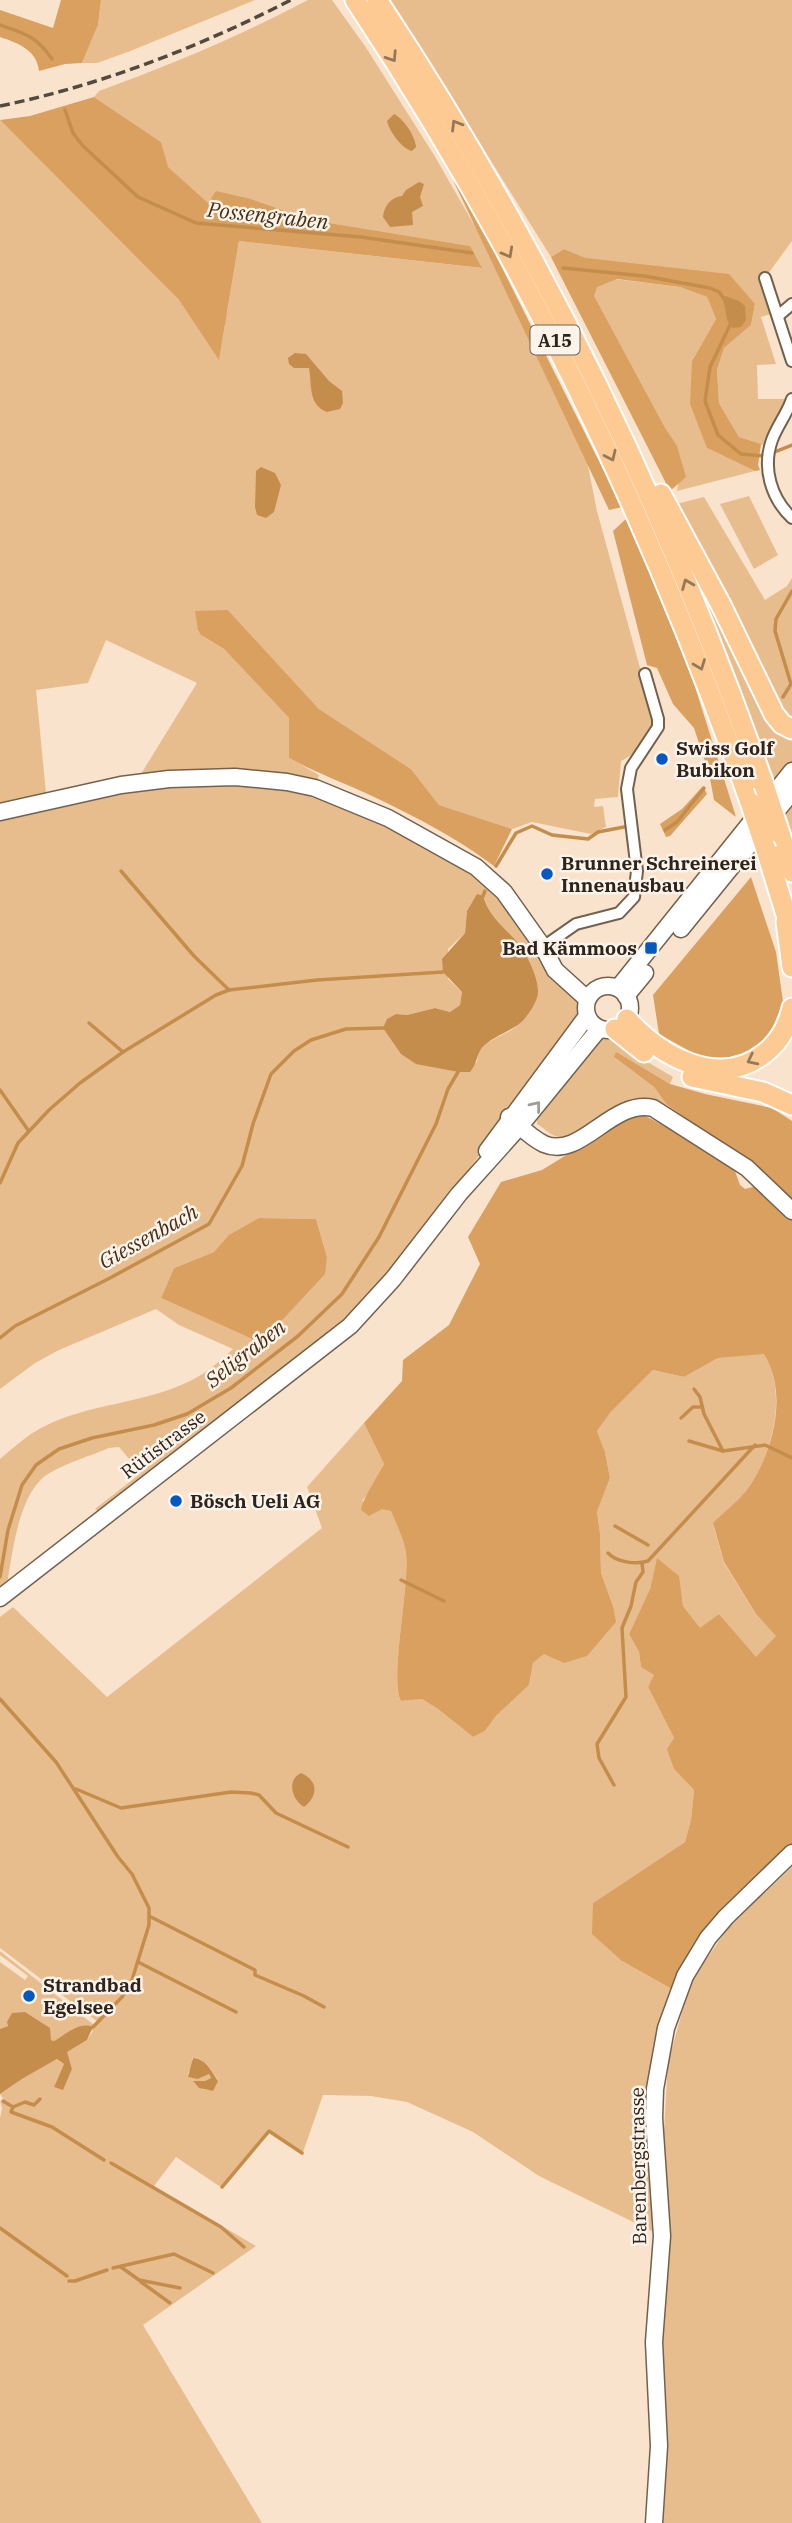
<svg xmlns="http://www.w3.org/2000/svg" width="792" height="2523" viewBox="0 0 792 2523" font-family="'IBM Plex Serif',serif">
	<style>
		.green { fill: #e8bd8e; fill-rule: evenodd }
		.forest { fill: #d9a05f }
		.water { fill: #c58d4c }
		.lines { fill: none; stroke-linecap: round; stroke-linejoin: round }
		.stream { stroke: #c58d4c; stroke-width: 3.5 }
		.street-casing { stroke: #74614d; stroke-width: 14 }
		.secondary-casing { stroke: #74614d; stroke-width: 19 }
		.highway-casing { stroke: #fff; stroke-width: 23 }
		.street { stroke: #fff; stroke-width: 10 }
		.secondary { stroke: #fff; stroke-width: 16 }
		.highway { stroke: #fdca93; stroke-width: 19 }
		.rail { stroke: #54493e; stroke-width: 3.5; stroke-dasharray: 10 5; stroke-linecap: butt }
		.highway-bridge-casing { stroke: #fff; stroke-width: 23; stroke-linecap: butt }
		.highway-bridge { stroke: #fdca93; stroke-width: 19 }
		.oneway { stroke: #957858 }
		.oneway2 { stroke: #a09d99 }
		.poi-dot { fill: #0458c2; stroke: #fcf3ea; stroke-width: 2.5 }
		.labels { text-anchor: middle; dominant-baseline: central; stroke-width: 5; stroke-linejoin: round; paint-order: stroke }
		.shield { fill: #fcf3ea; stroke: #6b635a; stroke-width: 2 }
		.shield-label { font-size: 18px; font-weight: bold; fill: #2d251d }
		.poi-label { font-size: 19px; font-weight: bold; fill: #2d251d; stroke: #fcf3ea; text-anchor: start }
		.street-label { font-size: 19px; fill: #2d251d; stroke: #fcf3ea }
		.water-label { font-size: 21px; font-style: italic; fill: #462f12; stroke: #fcf3ea }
	</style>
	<rect width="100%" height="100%" fill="#f9e3cd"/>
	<!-- green -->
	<g class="green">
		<polygon points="101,0 255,0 128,52 97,63 82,63 98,25"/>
		<path d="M308,0H332L365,46L434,155L481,237L584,446L597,511L654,719C653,738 637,753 621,761L618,797L595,799L594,807L603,806L606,827L591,834L532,822L512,829L439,805L411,769L319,709L228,610L201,635L224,649L289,718V758L319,775L315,788L209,777L0,812V120L179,300L219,359L225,325L224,316L227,313L239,241L481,268L469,246L311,220L251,199L208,204L167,167L161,142L94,97L99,91C171,65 240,36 308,0ZM106,640L197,683L141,774L46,793L36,690L88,683Z"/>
		<polygon points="390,0 792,0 792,241 765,278 776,312 761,317 776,364 757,365 758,399 786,399 763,445 739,437 719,403 717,370 724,348 751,325 755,304 586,258 564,249 551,257"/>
		<polygon points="581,275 680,287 707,297 716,319 692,361 707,448 755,471 677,491 679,478"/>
		<polygon points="749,496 778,555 754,569 720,504"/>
		<polygon points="704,497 765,600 787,586 792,578 792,833 773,775 701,588 716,581 676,504"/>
		<path d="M237,782L303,791L403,831L483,881L505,905L543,964L579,1000L582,1014L432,1220L376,1290L347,1321L103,1510L98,1511L95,1509L141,1473L119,1447L109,1448C90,1456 66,1463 48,1474C19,1492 12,1554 7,1585L0,1591V1459C13,1448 27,1435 43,1427C89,1403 144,1404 190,1381C207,1373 220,1361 233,1349L179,1325L156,1309L59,1350L35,1363L0,1389V817L141,787ZM483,896C490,917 506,928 519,945C529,958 533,975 538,991C533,1000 528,1012 522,1021C510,1037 479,1037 477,1062L458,1072L433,1067L396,1014L407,1015L435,1008L450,1012L460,1005L462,992L448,979V949L465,933L467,911ZM259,1218L316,1219L327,1257L261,1343L161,1298L174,1268L214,1252Z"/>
		<path d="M603,1035L616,1036L639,1057L673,1077L670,1084L616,1053L615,1058L654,1087L667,1105C633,1091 609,1112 581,1129C575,1133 568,1138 561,1137C550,1137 545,1128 537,1124V1117Z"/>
		<path d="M764,1353C786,1391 775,1443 754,1479C745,1496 726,1510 713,1524L724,1563L756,1614L777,1636L756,1658L719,1614L700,1629L683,1606L678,1576L657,1559L650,1589L629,1634L639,1652L641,1667L655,1675L648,1687L674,1738V1769L694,1790L691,1820L685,1842L593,1903L622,1961L677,1992L660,2059L662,2236L539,2176L473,2132L407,2102L371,2096L323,2095L302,2155L270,2132L222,2188L176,2157L154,2186L256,2246L143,2325L262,2523H0V2118L2,2108L0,2101L3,2102L4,2100L0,2094L22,2079L57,2059L64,2064L54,2087L63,2089L72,2069L66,2052L87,2040L93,2031L76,2027L54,2041L9,2024L5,2029H0V1962L25,1980L28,1976L0,1955V1951L94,2025L98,2022L0,1948V1617L13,1607L107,1697L322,1528L307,1487L364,1423L384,1464L372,1489L362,1501L391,1511C396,1524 404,1539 406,1553C410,1584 389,1684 401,1701L422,1699L438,1709L473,1737L485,1731L496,1716L529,1685L533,1663L545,1653L564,1663L613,1606L601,1573L600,1533L597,1512L610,1478L605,1452L597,1431L610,1413L653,1370L684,1377L718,1358ZM192,2058C205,2057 211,2070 218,2080L213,2090C205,2091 198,2088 193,2081H208L211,2078L209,2074L198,2079L188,2074L192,2066Z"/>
		<polygon points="792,1867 792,2523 659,2523 663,2147 668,2063 690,1983 728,1928"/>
	</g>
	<!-- forest -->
	<g class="forest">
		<path d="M61,0H101L98,25L82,63L65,64L39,71C37,50 18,43 0,37V10L53,28Z"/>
		<polygon points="94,97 161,142 168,167 208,203 216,191 251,199 311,220 470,246 482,268 239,241 219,360 179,300 0,120 30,116"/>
		<polygon points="455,174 622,507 609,510 454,182"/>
		<polygon points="564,249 586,258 729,274 755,304 751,325 724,348 717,370 719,403 739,437 761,444 758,465 760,470 755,471 707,448 690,404 692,361 716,319 707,297 680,287 617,279 597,287 594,296 665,428 677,446 686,477 670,491 551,257"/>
		<polygon points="627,518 692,677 736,817 714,800 709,773 694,728 673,704 657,668 647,665 613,531"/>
		<path d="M228,610L319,709L411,769L439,805L512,829L494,866C457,838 414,816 372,796C345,783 316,773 289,758V718L224,649L201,635L198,630L195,611Z"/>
		<polygon points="703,786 707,794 670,836 666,837 660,824 682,809"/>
		<polygon points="751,877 776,952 783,1002 771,1032 752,1052 724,1059 700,1057 659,1034 653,995"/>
		<polygon points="616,1052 670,1084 705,1094 772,1108 792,1121 792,1201 776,1184 742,1157 667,1105 654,1087 614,1057"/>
		<path d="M642,1114L732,1163L740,1185L745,1189L760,1185L792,1218V1853L726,1917L677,1992L622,1961L592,1934L593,1903L685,1842L691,1820L694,1790L674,1769L667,1749L674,1738L648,1687L654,1675L641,1667L639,1652L629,1634L650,1589L657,1558L679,1576L683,1606L700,1628L719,1614L756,1657L776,1636L756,1614L724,1562L713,1523C726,1510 745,1496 754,1479C775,1443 787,1392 764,1354L718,1358L684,1377L653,1370L610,1413L597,1431L605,1452L610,1478L597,1512L600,1533L601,1573L613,1606L616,1622L587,1656L564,1663L544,1654L533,1663L529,1685L496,1716L485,1731L473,1737L438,1709L422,1699L401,1701C389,1681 410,1585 406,1553C404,1539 396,1524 391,1511L382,1509L369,1516L361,1510C362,1500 378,1476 384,1464L364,1423L402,1381L403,1360L449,1325L480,1264L468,1237L501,1182L542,1170L627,1118Z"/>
		<polygon points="259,1218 316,1219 327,1257 325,1274 261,1343 161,1298 174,1268 214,1252 229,1235"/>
	</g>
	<!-- water -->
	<g class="water">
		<path d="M394,114C404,119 415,136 416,147L412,151C402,149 389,131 387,121Z"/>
		<path d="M419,182L424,184L420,197L423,206L412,212L413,225L390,227L383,217C384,206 391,197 402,196L406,190Z"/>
		<path d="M725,296L739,301L745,306L746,320L741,327L733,328C724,321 727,308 722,298Z"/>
		<path d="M295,353L306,354L329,381L342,391L343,403L340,409L327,412C308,405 312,385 309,368H294L289,364L288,358Z"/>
		<polygon points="261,467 275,473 281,485 274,512 266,518 257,515 255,507 256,471"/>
		<path d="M477,894L483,896C489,916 505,928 518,943C527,954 539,979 538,993C537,1003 526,1019 518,1025C506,1033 492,1037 482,1048C476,1056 477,1064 470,1072H458L416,1064L401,1054L383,1028L387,1019L396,1014L407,1015L435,1008L450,1012L460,1005L462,992L443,972L442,959L465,933L467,911Z"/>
		<path d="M301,1773C319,1781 318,1796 304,1807C292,1800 286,1780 301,1773Z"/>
		<path d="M25,2012L50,2028L51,2040L54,2041C66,2034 79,2021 93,2027L87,2040L67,2052L72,2069L63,2090L54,2087L64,2064L57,2059L22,2079L0,2094V2029L8,2026L7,2022L12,2013Z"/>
		<path d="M193,2058C206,2059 211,2070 218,2081L213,2091L199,2088L193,2081H205L211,2078L209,2074L198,2079L188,2077Z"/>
	</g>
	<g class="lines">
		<!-- stream -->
		<g class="stream">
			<path d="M0,25C26,34 36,36 52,59"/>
			<polyline points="65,110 73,133 83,146 138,197 196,223 361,237 472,253"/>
			<polyline points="563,268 644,276 710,288 719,292 725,300"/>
			<polyline points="731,323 710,367 705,401 718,435 741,454 765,456"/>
			<polyline points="772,453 792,445"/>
			<polyline points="783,697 791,684 775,631 776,619 792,591"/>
			<polyline points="665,830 677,822 704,788"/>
			<polyline points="496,866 516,833 532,826 552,835 588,839 598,832 624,827"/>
			<polyline points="121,871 194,956 229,990"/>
			<polyline points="483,896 485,891"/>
			<polyline points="89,1023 123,1052"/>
			<polyline points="0,1090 28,1130"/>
			<polyline points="0,1183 18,1143 49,1110 80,1083 123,1052 216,995 229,990 317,980 443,972"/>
			<polyline points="0,1338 15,1326 110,1278 209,1224 242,1166 253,1124 271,1074 294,1051 311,1040 346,1029 383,1028"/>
			<polyline points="694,1389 700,1397 704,1414 723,1451"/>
			<polyline points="681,1418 693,1407 701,1407"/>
			<polyline points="689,1441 723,1451 765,1445 792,1458"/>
			<polyline points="615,1526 648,1545"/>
			<path d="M608,1553C616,1562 636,1565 648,1561L755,1445"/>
			<polyline points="0,1577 8,1530 22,1485 36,1465 59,1449 92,1438 154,1425 187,1414 231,1388 298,1336 342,1294 379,1237 436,1124 448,1089 458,1072"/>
			<polyline points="401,1580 444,1601"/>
			<polyline points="0,1699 56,1762 118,1857 132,1874 149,1908 149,1925 131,1983 122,1997 93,2027"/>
			<polyline points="614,1785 599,1758 597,1744 626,1697 622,1628 631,1606 636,1582 643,1572 642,1563"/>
			<polyline points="76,1789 121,1808 231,1792 251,1793 259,1795 276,1813 348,1847"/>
			<polyline points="151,1917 255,1970 255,1975 304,1996 324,2007"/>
			<polyline points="138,1962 236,2012"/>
			<polyline points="3,2101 13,2107 11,2112 52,2127 104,2160"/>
			<polyline points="13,2107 25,2102 34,2105 40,2099"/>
			<polyline points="111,2163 221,2227 244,2247"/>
			<polyline points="222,2187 269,2131 302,2153"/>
			<polyline points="0,2228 67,2276"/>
			<polyline points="121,2267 139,2280 180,2288"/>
			<polyline points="113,2268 174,2254 213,2273"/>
			<polyline points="69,2281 75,2281 107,2270"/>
			<polyline points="141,2282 170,2303"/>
		</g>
		<!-- street casing -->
		<g class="street-casing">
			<g id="street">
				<polyline points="765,278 792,361"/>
				<polyline points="778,316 792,304"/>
				<path d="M792,399C787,414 777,426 772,440C762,468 771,498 792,518"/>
				<polyline points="543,947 576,924 619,913 634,897 637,871 627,789 631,768 658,727 658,719 645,674"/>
			</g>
		</g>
		<!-- secondary casing -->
		<g class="secondary-casing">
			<g id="secondary">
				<polyline points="0,812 121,785 169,779 235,777 287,782 315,788 388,818 476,867 504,892 543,947 555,970 587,999"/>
				<polyline points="681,929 792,792"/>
				<circle cx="608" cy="1008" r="22"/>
				<polyline points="618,988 792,771"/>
				<polyline points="626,996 645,973"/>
				<path d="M509,1117C520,1126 531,1138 544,1144C581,1160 611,1099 653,1108L747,1168L792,1211"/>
				<polyline points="487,1151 587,1016"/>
				<polyline points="0,1598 350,1326 393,1279 459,1194 520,1126 599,1029"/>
				<polyline points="654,2523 659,2446 654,2342 662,2236 654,2118 655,2089 666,2028 685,1976 708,1938 726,1917 792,1853"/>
			</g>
		</g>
		<!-- highway casing -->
		<g class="highway-casing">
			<g id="highway">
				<path d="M355,0C523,253 649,516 750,802"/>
				<path d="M377,0C539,244 667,509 764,785"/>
				<polyline points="661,494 721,605 774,714 782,724 792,729"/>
				<polyline points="780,834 792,872"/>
				<polyline points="766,850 792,934"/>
				<polyline points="786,922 792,967"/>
				<path d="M627,1019C660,1056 719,1090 765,1053C779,1042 788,1026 792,1008"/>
				<polyline points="615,1029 644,1052"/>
				<polyline points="692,1077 763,1092 792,1105"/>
			</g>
		</g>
		<!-- street -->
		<use href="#street" class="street"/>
		<!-- secondary -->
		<use href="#secondary" class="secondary"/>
		<!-- highway -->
		<use href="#highway" class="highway"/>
		<!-- rail -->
		<path class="rail" d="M0,106C102,85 199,47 291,0"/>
		<!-- highway-bridge casing -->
		<g class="highway-bridge-casing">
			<g id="highway-bridge">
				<polyline points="764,785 780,834"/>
				<polyline points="750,802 766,850"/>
			</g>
		</g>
		<!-- highway-bridge -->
		<use href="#highway-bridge" class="highway-bridge"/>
	</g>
	<!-- one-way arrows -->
	<defs><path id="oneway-chevron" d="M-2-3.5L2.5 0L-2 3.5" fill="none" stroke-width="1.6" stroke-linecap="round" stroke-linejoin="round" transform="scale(1.75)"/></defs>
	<g class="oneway">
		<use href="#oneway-chevron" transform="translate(392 57) rotate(57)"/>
		<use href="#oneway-chevron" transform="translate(456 125) rotate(-121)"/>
		<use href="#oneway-chevron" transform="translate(508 253) rotate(61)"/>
		<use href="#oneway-chevron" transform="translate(611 456) rotate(65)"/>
		<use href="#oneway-chevron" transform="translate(687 584) rotate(-112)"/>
		<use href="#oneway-chevron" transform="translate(700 665) rotate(69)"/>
		<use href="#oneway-chevron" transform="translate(752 1060) rotate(153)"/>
	</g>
	<use class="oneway2" href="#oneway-chevron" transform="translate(536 1106) rotate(-51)"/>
	<!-- markers -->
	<g class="poi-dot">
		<circle cx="662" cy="759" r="7"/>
		<circle cx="547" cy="874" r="7"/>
		<rect x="644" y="941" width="14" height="14" rx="3.5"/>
		<circle cx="176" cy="1501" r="7"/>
		<circle cx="29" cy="1996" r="7"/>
	</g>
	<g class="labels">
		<!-- shield labels -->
		<rect class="shield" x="530.5" y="325.5" width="49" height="29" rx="5"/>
		<g class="shield-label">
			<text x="555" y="340">A15</text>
		</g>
		<!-- poi labels -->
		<g class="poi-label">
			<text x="676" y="748">Swiss Golf<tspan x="676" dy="22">Bubikon</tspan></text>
			<text x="561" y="863">Brunner Schreinerei<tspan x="561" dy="22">Innenausbau</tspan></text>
			<text x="637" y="948" text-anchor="end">Bad Kämmoos</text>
			<text x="190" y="1501">Bösch Ueli AG</text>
			<text x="43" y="1985">Strandbad<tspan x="43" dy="22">Egelsee</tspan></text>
		</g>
		<!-- street labels -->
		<g class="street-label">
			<text transform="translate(163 1444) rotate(-37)">Rütistrasse</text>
			<text transform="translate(638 2166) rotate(-91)">Barenbergstrasse</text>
		</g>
		<!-- water labels -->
		<g class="water-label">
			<text transform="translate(268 215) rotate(6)">Possengraben</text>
			<text transform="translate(148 1236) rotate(-29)">Giessenbach</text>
			<text transform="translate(245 1353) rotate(-38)">Seligraben</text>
		</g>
	</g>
</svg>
